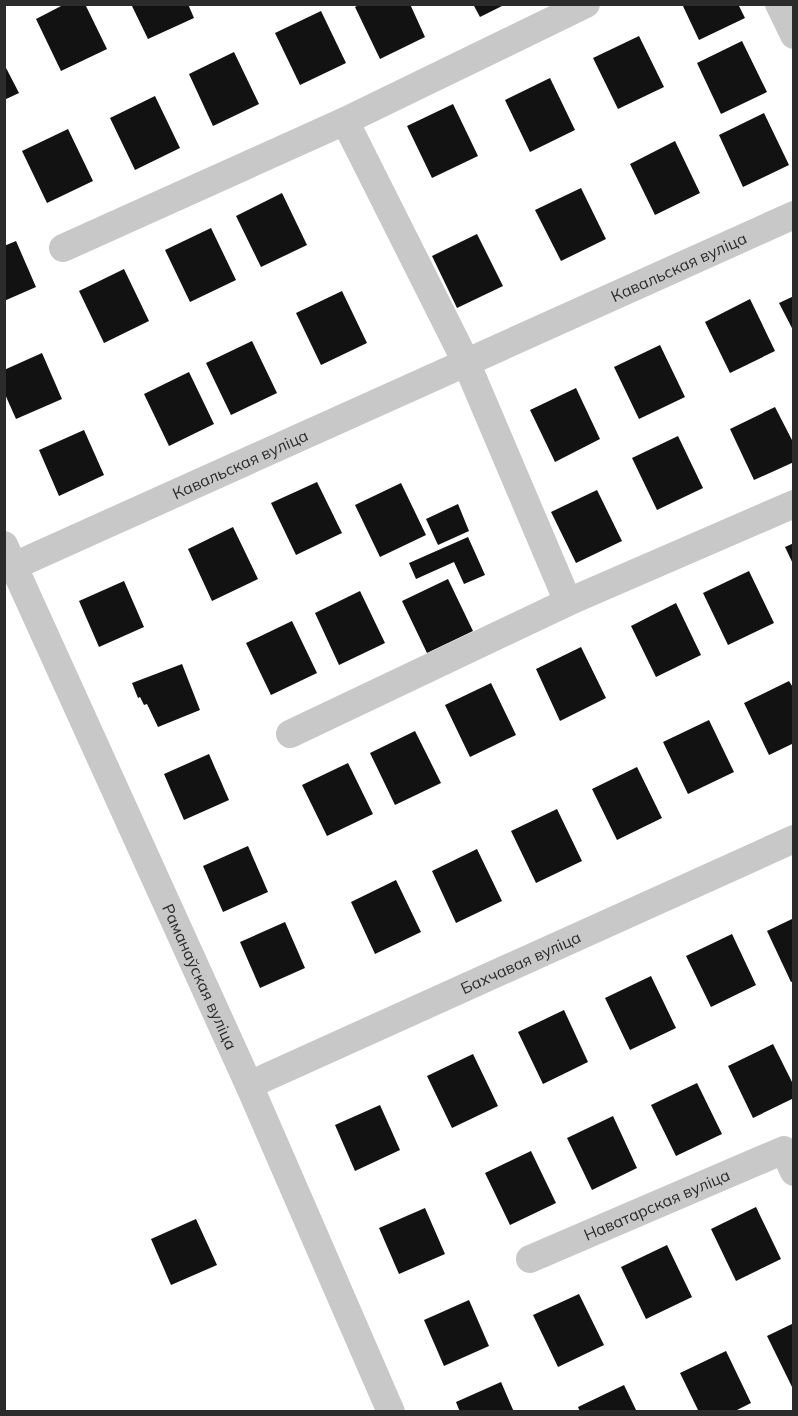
<svg xmlns="http://www.w3.org/2000/svg" width="798" height="1416" viewBox="0 0 798 1416" font-family="Mulish,sans-serif">
	<style>
		.building { fill: #121212 }
		.lines { fill: none; stroke-linecap: round; stroke-linejoin: round }
		.minor { stroke: #c8c8c8; stroke-width: 28 }
		.labels { text-anchor: middle; dominant-baseline: central; stroke-width: 6; stroke-linejoin: round; paint-order: stroke }
		.street-label { font-size: 16px; fill: #2b2b2b; stroke: #fff }
	</style>
	<rect width="100%" height="100%" fill="#fff"/>
	<!-- building -->
	<g class="building">
		<polygon points="65,4 85,4 107,49 61,71 36,19"/>
		<polygon points="131,4 188,4 194,18 148,39"/>
		<polygon points="360,4 410,4 425,37 380,59 355,7"/>
		<polygon points="473,4 506,4 480,17"/>
		<polygon points="682,4 738,4 745,18 699,40"/>
		<polygon points="321,11 346,63 300,85 275,33"/>
		<polygon points="639,36 664,87 618,109 593,58"/>
		<polygon points="742,41 767,92 721,114 697,63"/>
		<polygon points="234,52 259,104 213,126 189,74"/>
		<polygon points="4,64 19,93 4,100"/>
		<polygon points="550,78 575,130 530,152 505,100"/>
		<polygon points="155,96 180,148 135,170 110,118"/>
		<polygon points="453,104 478,156 432,178 407,126"/>
		<polygon points="764,113 789,165 743,187 719,135"/>
		<polygon points="68,129 93,181 47,203 22,151"/>
		<polygon points="675,141 700,193 655,215 630,164"/>
		<polygon points="581,188 606,239 561,261 535,210"/>
		<polygon points="282,193 307,245 261,267 236,216"/>
		<polygon points="211,228 236,280 190,302 165,250"/>
		<polygon points="477,234 503,286 457,308 432,256"/>
		<polygon points="16,241 36,287 4,301 4,246"/>
		<polygon points="124,269 149,321 104,343 79,291"/>
		<polygon points="342,291 367,343 321,365 296,313"/>
		<polygon points="794,296 794,332 779,303"/>
		<polygon points="750,299 775,351 730,373 705,322"/>
		<polygon points="252,341 277,393 231,415 206,363"/>
		<polygon points="660,345 685,397 639,419 614,367"/>
		<polygon points="42,353 62,399 16,419 4,392 4,370"/>
		<polygon points="189,372 214,424 169,446 144,394"/>
		<polygon points="576,388 600,439 555,462 530,410"/>
		<polygon points="775,407 794,444 794,462 754,480 730,429"/>
		<polygon points="84,430 104,475 59,496 39,450"/>
		<polygon points="678,436 703,488 657,510 632,458"/>
		<polygon points="317,482 342,533 296,555 271,503"/>
		<polygon points="401,483 426,535 380,557 355,505"/>
		<polygon points="597,490 622,541 576,563 551,512"/>
		<polygon points="458,504 469,531 438,545 426,519"/>
		<polygon points="233,527 258,579 212,601 188,549"/>
		<polygon points="468,537 485,575 464,584 454,562 416,579 409,563"/>
		<polygon points="794,543 794,566 785,547"/>
		<polygon points="749,571 774,623 728,645 703,593"/>
		<polygon points="448,579 473,631 427,653 402,601"/>
		<polygon points="124,581 144,627 99,647 79,601"/>
		<polygon points="360,591 385,643 339,665 315,613"/>
		<polygon points="676,603 701,655 656,677 631,626"/>
		<polygon points="292,621 317,673 271,695 246,643"/>
		<polygon points="581,647 606,698 560,721 536,669"/>
		<polygon points="182,664 200,710 158,727 147,704 144,705 140,697 138,698 132,683"/>
		<polygon points="789,681 794,689 794,743 769,755 744,703"/>
		<polygon points="491,683 516,735 470,757 445,705"/>
		<polygon points="709,720 734,772 688,794 663,742"/>
		<polygon points="415,731 441,783 395,805 370,753"/>
		<polygon points="209,754 229,800 184,820 164,774"/>
		<polygon points="348,763 373,814 327,836 302,785"/>
		<polygon points="637,767 662,818 617,840 592,789"/>
		<polygon points="557,809 582,861 536,883 511,831"/>
		<polygon points="248,846 268,892 223,912 203,866"/>
		<polygon points="477,849 502,901 456,923 432,871"/>
		<polygon points="396,880 421,932 375,954 351,902"/>
		<polygon points="794,918 794,981 791,982 767,931"/>
		<polygon points="285,922 305,968 260,988 240,942"/>
		<polygon points="732,934 756,985 711,1007 686,956"/>
		<polygon points="651,976 676,1028 630,1050 605,998"/>
		<polygon points="564,1010 588,1062 543,1084 518,1032"/>
		<polygon points="773,1044 794,1086 794,1098 753,1118 728,1066"/>
		<polygon points="473,1054 498,1106 452,1128 427,1076"/>
		<polygon points="697,1083 722,1134 676,1156 651,1105"/>
		<polygon points="380,1105 400,1150 355,1171 335,1125"/>
		<polygon points="613,1116 637,1168 592,1190 567,1138"/>
		<polygon points="531,1151 556,1203 510,1225 485,1173"/>
		<polygon points="756,1207 781,1259 736,1281 711,1229"/>
		<polygon points="425,1208 445,1254 399,1274 379,1228"/>
		<polygon points="196,1219 217,1265 171,1285 151,1239"/>
		<polygon points="667,1245 692,1297 646,1319 621,1267"/>
		<polygon points="579,1294 604,1345 558,1367 533,1315"/>
		<polygon points="469,1300 489,1346 444,1366 424,1320"/>
		<polygon points="794,1323 794,1391 767,1336"/>
		<polygon points="726,1351 751,1403 733,1412 699,1412 680,1373"/>
		<polygon points="501,1382 514,1412 460,1412 456,1402"/>
		<polygon points="624,1385 637,1412 580,1412 578,1407"/>
	</g>
	<g class="lines">
		<!-- minor -->
		<g class="minor">
			<polyline points="779,4 794,35"/>
			<polyline points="345,121 586,4"/>
			<polyline points="63,248 345,121 466,362 568,602 290,734"/>
			<path id="s1" d="M4,545L249,1085L391,1412"/>
			<path id="s2" d="M14,566L794,215"/>
			<polyline points="568,602 794,504"/>
			<path id="s3" d="M249,1085L794,839"/>
			<path id="s4" d="M530,1259L784,1150L794,1172"/>
		</g>
	</g>
	<g class="labels">
		<!-- street labels -->
		<g class="street-label">
			<text stroke="none"><textPath href="#s2" startOffset="729">Кавальская вуліца</textPath></text>
			<text stroke="none"><textPath href="#s2" startOffset="248">Кавальская вуліца</textPath></text>
			<text stroke="none"><textPath href="#s3" startOffset="298">Бахчавая вуліца</textPath></text>
			<text stroke="none"><textPath href="#s1" startOffset="474">Раманаўская вуліца</textPath></text>
			<text stroke="none"><textPath href="#s4" startOffset="138">Наватарская вуліца</textPath></text>
		</g>
	</g>
	<!-- border -->
	<rect width="798" height="1416" fill="none" stroke="#2b2b2b" stroke-width="12"/>
</svg>
